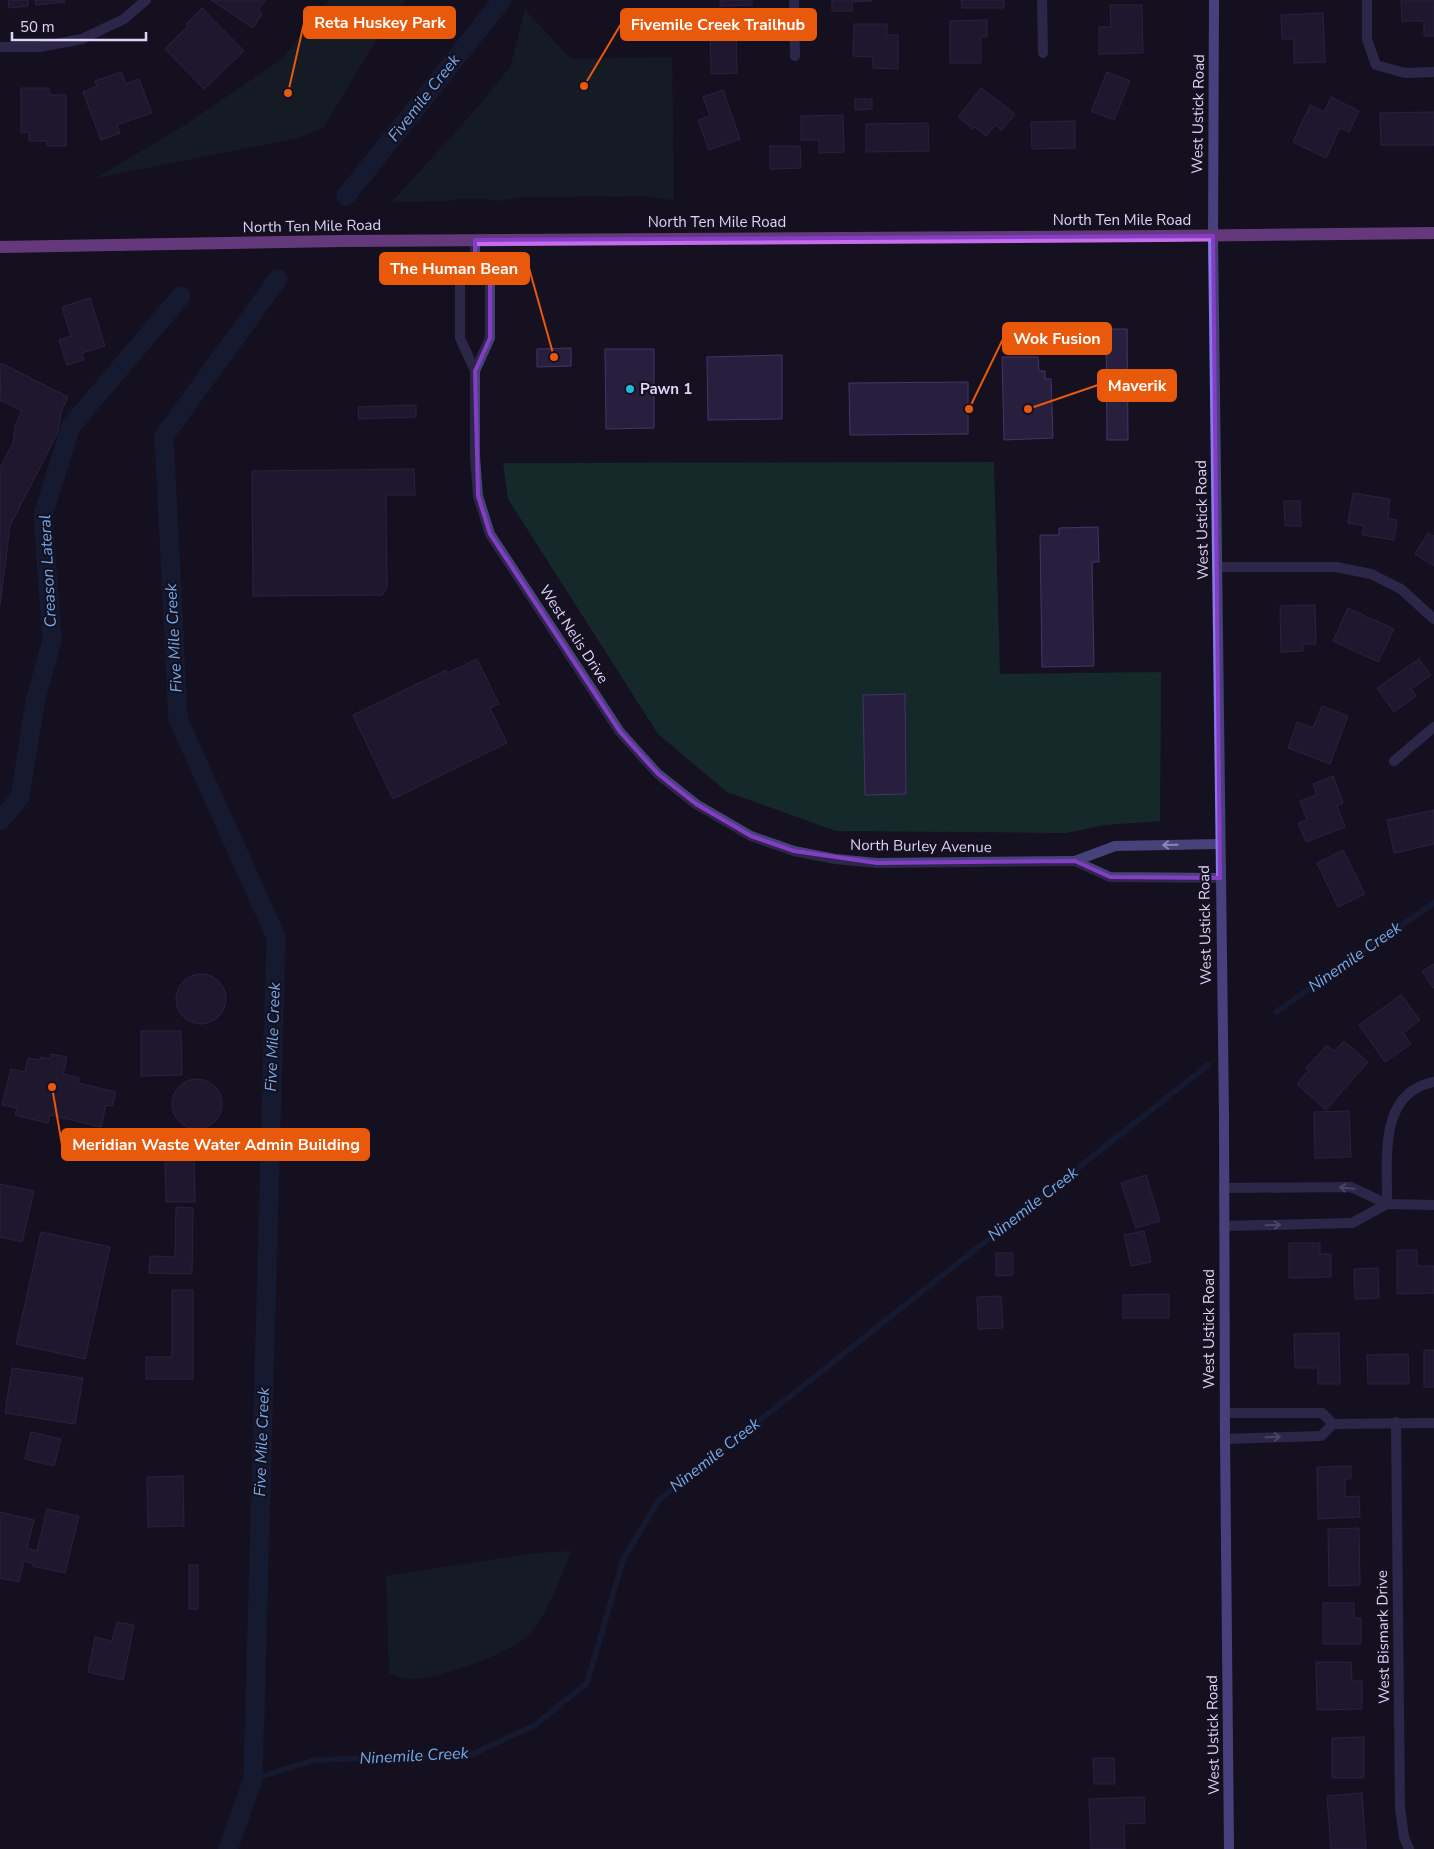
<svg xmlns="http://www.w3.org/2000/svg" width="1434" height="1849" viewBox="0 0 1434 1849" font-family="'Nunito Sans',sans-serif">
	<style>
		.green { fill: #15292a }
		.lines { fill: none; stroke-linecap: round; stroke-linejoin: round }
		.stream { stroke: #162645; stroke-width: 5.5 }
		.canal { stroke: #162645; stroke-width: 19 }
		.building { fill: #281f3f; stroke: #433568 }
		.street { stroke: #48427a; stroke-width: 10 }
		.secondary { stroke: #867bec; stroke-width: 10 }
		.primary { stroke: #c46cea; stroke-width: 12 }
		.oneway { stroke: #8b85b3 }
		.marked { fill: none; stroke: #853dc5; stroke-width: 4; stroke-linejoin: round }
		.poi-dot { fill: #1fbcdd; stroke: #151121; stroke-width: 2 }
		.labels { text-anchor: middle; dominant-baseline: central; stroke-width: 4.5; stroke-linejoin: round; paint-order: stroke }
		.street-label { font-size: 15px; fill: #ddd6f9; stroke: #151121 }
		.poi-label { font-size: 15px; font-weight: bold; fill: #ddd6f9; stroke: #151121; text-anchor: start }
		.water-label { font-size: 16px; font-style: italic; fill: #73abeb; stroke: #151121 }
		.leader { fill: none; stroke: #e8590c; stroke-width: 2 }
		.callout-dot { fill: #e8590c; stroke: #151121; stroke-width: 2 }
		.callout { fill: #e8590c; stroke: #e8590c; stroke-width: 2 }
		.callout-label { font-size: 16px; text-anchor: middle; font-weight: bold; fill: #fff }
	</style>
	<rect width="100%" height="100%" fill="#151121"/>
	<!-- green -->
	<g class="green">
		<polygon points="330,0 405,0 371,48 323,128 298,138 96,178 182,127 282,59"/>
		<polygon points="525,10 571,59 672,57 674,200 642,196 521,197 497,201 486,199 459,199 448,201 392,202 478,107 511,66"/>
		<polygon points="994,462 1000,674 1161,672 1160,821 1105,825 1066,833 836,831 727,792 658,734 508,499 503,463"/>
		<path d="M571,1551C560,1577 549,1613 529,1634C512,1653 442,1677 416,1679C407,1680 398,1676 389,1673L386,1576L529,1554Z"/>
	</g>
	<g class="lines">
		<!-- stream -->
		<g class="stream">
			<polyline points="1276,1012 1434,903"/>
			<polyline points="253,1779 315,1760 471,1755 535,1725 587,1683 623,1560 659,1500 1208,1065"/>
		</g>
		<!-- canal -->
		<g class="canal">
			<polyline points="346,196 502,0"/>
			<polyline points="0,821 20,797 35,702 52,640 43,515 71,426 181,296"/>
			<polyline points="228,1849 253,1779 276,937 178,719 164,436 278,279"/>
		</g>
	</g>
	<!-- building -->
	<g class="building">
		<polygon points="8,0 28,0 28,6 9,8"/>
		<polygon points="35,0 64,0 65,2 36,5"/>
		<polygon points="211,0 265,0 258,11 262,14 253,28"/>
		<polygon points="720,0 752,0 752,5 720,6"/>
		<polygon points="832,0 872,0 872,1 852,2 852,11 832,11"/>
		<polygon points="961,0 1004,0 1004,8 962,8"/>
		<polygon points="1401,0 1434,0 1434,36 1424,36 1424,21 1402,21"/>
		<polygon points="1110,5 1142,5 1143,53 1099,54 1099,27 1111,27"/>
		<polygon points="202,8 244,51 204,89 165,49 188,26 186,24"/>
		<polygon points="1323,13 1325,62 1294,63 1294,39 1282,39 1281,15"/>
		<polygon points="987,20 987,37 981,37 981,63 950,63 950,21"/>
		<polygon points="710,24 736,24 737,73 711,74"/>
		<polygon points="854,24 887,24 887,35 898,35 898,69 873,68 873,57 853,56"/>
		<polygon points="121,72 126,84 139,79 152,113 117,125 120,133 101,140 83,92 97,86 95,81"/>
		<polygon points="1107,72 1130,81 1114,120 1091,111"/>
		<polygon points="21,88 49,88 50,95 66,95 66,146 47,146 47,141 29,141 29,132 21,133"/>
		<polygon points="981,88 1015,114 1002,130 995,125 986,136 975,127 973,129 958,117"/>
		<polygon points="723,90 740,139 709,150 698,120 710,116 703,97"/>
		<polygon points="1331,97 1359,111 1349,132 1340,128 1326,158 1293,142 1310,105 1324,112"/>
		<polygon points="855,99 872,99 872,109 855,110"/>
		<polygon points="1434,112 1434,145 1381,145 1380,113"/>
		<polygon points="843,115 844,152 819,153 819,140 801,140 801,116"/>
		<polygon points="1075,121 1075,148 1032,149 1031,122"/>
		<polygon points="928,123 929,151 866,152 866,124"/>
		<polygon points="770,146 800,146 801,168 770,169"/>
		<polygon points="90,298 105,346 82,353 84,360 67,365 59,340 71,336 62,307"/>
		<polygon points="1106,329 1127,329 1128,440 1107,440"/>
		<polygon points="571,348 571,366 537,367 537,349"/>
		<polygon points="605,349 654,349 654,428 606,429"/>
		<polygon points="782,355 782,419 708,420 707,357"/>
		<polygon points="1002,357 1038,357 1039,371 1045,371 1045,379 1051,379 1053,438 1004,440"/>
		<polygon points="1,363 68,397 61,412 58,432 10,526 0,605 0,468 13,443 15,426 22,411 0,400"/>
		<polygon points="968,382 968,434 850,435 849,383"/>
		<polygon points="416,405 416,417 359,419 358,407"/>
		<polygon points="414,469 415,495 386,495 387,588 382,595 253,596 252,471"/>
		<polygon points="1353,493 1390,499 1388,518 1397,520 1394,540 1362,535 1364,526 1348,523"/>
		<polygon points="1284,501 1300,501 1301,526 1285,526"/>
		<polygon points="1098,527 1099,562 1092,562 1094,666 1042,667 1040,535 1059,535 1059,528"/>
		<polygon points="1428,533 1434,536 1434,566 1415,554"/>
		<polygon points="1315,605 1316,644 1303,644 1303,651 1281,652 1280,606"/>
		<polygon points="1348,608 1394,629 1378,662 1333,641"/>
		<polygon points="477,659 499,704 490,708 507,743 393,799 353,715 446,670 447,673"/>
		<polygon points="1419,659 1431,675 1411,689 1416,696 1394,712 1377,688"/>
		<polygon points="905,694 906,794 865,795 863,695"/>
		<polygon points="1322,706 1348,716 1330,764 1288,748 1297,722 1313,728"/>
		<polygon points="1333,776 1343,803 1337,806 1345,827 1306,842 1298,823 1307,820 1300,801 1317,795 1313,784"/>
		<polygon points="1434,810 1434,844 1394,853 1387,820"/>
		<polygon points="1343,850 1365,894 1338,907 1317,863"/>
		<polygon points="1434,964 1434,987 1433,988 1422,971"/>
		<circle cx="201" cy="999" r="25"/>
		<polygon points="1401,995 1420,1020 1403,1033 1411,1044 1385,1062 1359,1025"/>
		<polygon points="141,1031 181,1031 182,1075 141,1076"/>
		<polygon points="1344,1041 1368,1062 1326,1110 1297,1084 1308,1071 1306,1068 1327,1045 1334,1051"/>
		<polygon points="51,1054 67,1057 63,1074 79,1078 78,1083 116,1092 112,1106 106,1105 101,1127 50,1115 48,1123 15,1115 17,1108 2,1105 11,1069 25,1072 28,1058 40,1060 41,1057 50,1059"/>
		<circle cx="197" cy="1104" r="25"/>
		<polygon points="1349,1111 1351,1157 1315,1158 1314,1112"/>
		<polygon points="165,1156 194,1156 195,1202 166,1202"/>
		<polygon points="1146,1175 1160,1221 1136,1228 1121,1183"/>
		<polygon points="0,1184 34,1191 22,1242 0,1237"/>
		<polygon points="176,1207 193,1208 192,1274 149,1273 150,1256 175,1257"/>
		<polygon points="1144,1231 1151,1262 1131,1266 1124,1235"/>
		<polygon points="41,1232 110,1247 85,1359 16,1344"/>
		<polygon points="1289,1243 1320,1243 1320,1254 1331,1254 1331,1277 1289,1278"/>
		<polygon points="1397,1250 1417,1250 1417,1266 1434,1266 1434,1293 1397,1294"/>
		<polygon points="996,1253 1013,1253 1013,1275 996,1276"/>
		<polygon points="1378,1268 1379,1298 1355,1299 1354,1269"/>
		<polygon points="172,1290 193,1290 193,1379 146,1379 146,1357 172,1357"/>
		<polygon points="1169,1294 1169,1318 1123,1318 1123,1295"/>
		<polygon points="1001,1296 1003,1328 978,1329 977,1297"/>
		<polygon points="1339,1333 1340,1384 1318,1384 1318,1368 1295,1368 1294,1334"/>
		<rect x="1424" y="1350" width="10" height="37"/>
		<polygon points="1408,1354 1409,1384 1368,1384 1367,1355"/>
		<polygon points="12,1368 83,1378 75,1424 5,1413"/>
		<polygon points="31,1432 61,1439 54,1466 25,1459"/>
		<polygon points="1351,1466 1351,1479 1345,1479 1345,1497 1359,1496 1360,1517 1318,1519 1317,1467"/>
		<polygon points="183,1476 184,1526 148,1527 147,1477"/>
		<polygon points="47,1509 79,1516 65,1573 33,1566 34,1564 24,1561 19,1582 0,1578 0,1512 34,1520 27,1548 37,1551"/>
		<polygon points="1359,1528 1360,1585 1329,1586 1328,1529"/>
		<rect x="189" y="1565" width="9" height="44"/>
		<polygon points="1323,1603 1354,1603 1354,1618 1361,1618 1361,1644 1323,1644"/>
		<polygon points="117,1622 134,1625 123,1680 88,1672 95,1637 112,1641"/>
		<polygon points="1316,1662 1351,1662 1352,1681 1362,1681 1362,1709 1317,1710"/>
		<polygon points="1364,1737 1364,1778 1332,1778 1332,1738"/>
		<polygon points="1093,1758 1114,1758 1115,1784 1094,1784"/>
		<polygon points="1362,1793 1366,1849 1331,1849 1327,1796"/>
		<polygon points="1144,1797 1145,1823 1124,1824 1125,1849 1091,1849 1089,1799"/>
	</g>
	<g class="lines">
		<!-- street -->
		<g class="street">
			<polyline points="794,0 795,56"/>
			<polyline points="1042,0 1043,53"/>
			<polyline points="1367,0 1367,39 1376,65 1405,73 1434,72"/>
			<polyline points="0,47 39,47 82,39 124,19 146,0"/>
			<polyline points="475,240 475,260"/>
			<polygon points="475,260 490,275 490,338 475,371 460,338 460,275"/>
			<polyline points="475,371 475,456 478,496 490,534 620,732 658,774 696,804 751,836 794,851 835,859 877,863 1075,861"/>
			<polyline points="1217,567 1336,567 1371,574 1401,589 1434,619"/>
			<polyline points="1394,761 1434,727"/>
			<polyline points="1219,844 1115,846 1075,861 1110,877 1220,878"/>
			<path d="M1434,1082C1377,1093 1388,1161 1387,1204L1434,1205"/>
			<polyline points="1224,1188 1351,1187 1387,1204 1352,1223 1224,1226"/>
			<polyline points="1225,1413 1322,1413 1333,1424 1321,1436 1225,1439"/>
			<polyline points="1396,1422 1400,1808 1404,1837 1409,1849"/>
			<polyline points="1333,1424 1434,1423"/>
		</g>
		<!-- secondary -->
		<polyline class="secondary" points="1214,0 1213,236 1224,1117 1225,1439 1229,1849"/>
		<!-- primary -->
		<polyline class="primary" points="0,247 341,241 1164,236 1434,233"/>
	</g>
	<!-- one-way arrows -->
	<defs><path id="oneway-shaft" d="M-6 0H5M1.5-3L5.5 0L1.5 3" fill="none" stroke-width="1.6" stroke-linecap="round" stroke-linejoin="round" transform="scale(1.25)"/></defs>
	<g class="oneway">
		<use href="#oneway-shaft" transform="translate(1170 845) rotate(179)"/>
		<use href="#oneway-shaft" transform="translate(1347 1188) rotate(-173)"/>
		<use href="#oneway-shaft" transform="translate(1273 1225) rotate(-1)"/>
		<use href="#oneway-shaft" transform="translate(1273 1437) rotate(-2)"/>
	</g>
	<!-- marked area -->
	<path d="M0 0H1434V1849H0ZM1213,236L1220,878L1110,877L1075,861L877,863L794,851L751,836L696,804L658,774L620,732L490,534L478,496L475,371L490,338V275L475,260V240Z" fill="#151121" fill-opacity=".55" fill-rule="evenodd"/>
	<path class="marked" d="M1213,236L1220,878L1110,877L1075,861L877,863L794,851L751,836L696,804L658,774L620,732L490,534L478,496L475,371L490,338V275L475,260V240Z"/>
	<!-- markers -->
	<circle class="poi-dot" cx="630" cy="389" r="5"/>
	<g class="labels">
		<!-- street labels -->
		<g class="street-label">
			<text transform="translate(1198 114) rotate(-89)">West Ustick Road</text>
			<text x="1122" y="220">North Ten Mile Road</text>
			<text x="717" y="222">North Ten Mile Road</text>
			<text transform="translate(312 226) rotate(-1)">North Ten Mile Road</text>
			<text transform="translate(1202 520) rotate(-91)">West Ustick Road</text>
			<text transform="translate(574 634) rotate(57)">West Nelis Drive</text>
			<text transform="translate(921 846) rotate(1)">North Burley Avenue</text>
			<text transform="translate(1205 925) rotate(-91)">West Ustick Road</text>
			<text transform="translate(1209 1329) rotate(-90)">West Ustick Road</text>
			<text transform="translate(1383 1637) rotate(-91)">West Bismark Drive</text>
			<text transform="translate(1213 1735) rotate(-91)">West Ustick Road</text>
		</g>
		<!-- poi labels -->
		<g class="poi-label">
			<text x="640" y="389">Pawn 1</text>
		</g>
		<!-- water labels -->
		<g class="water-label">
			<text transform="translate(424 98) rotate(-52)">Fivemile Creek</text>
			<text transform="translate(48 571) rotate(-93)">Creason Lateral</text>
			<text transform="translate(174 638) rotate(-93)">Five Mile Creek</text>
			<text transform="translate(1355 957) rotate(-35)">Ninemile Creek</text>
			<text transform="translate(273 1037) rotate(-88)">Five Mile Creek</text>
			<text transform="translate(1033 1204) rotate(-38)">Ninemile Creek</text>
			<text transform="translate(262 1442) rotate(-88)">Five Mile Creek</text>
			<text transform="translate(715 1455) rotate(-38)">Ninemile Creek</text>
			<text transform="translate(414 1756) rotate(-3)">Ninemile Creek</text>
		</g>
	</g>
	<!-- callouts -->
	<path class="leader" d="M288 93L304 23M584 86L621 24M554 357L529 268M969 409L1003 339M1028 409L1098 385M52 1087L62 1145"/>
	<g class="callout-dot">
		<circle cx="288" cy="93" r="5"/>
		<circle cx="584" cy="86" r="5"/>
		<circle cx="554" cy="357" r="5"/>
		<circle cx="969" cy="409" r="5"/>
		<circle cx="1028" cy="409" r="5"/>
		<circle cx="52" cy="1087" r="5"/>
	</g>
	<g class="callout">
		<rect x="304" y="7" width="151" height="31" rx="5"/>
		<rect x="621" y="9" width="195" height="31" rx="5"/>
		<rect x="380" y="253" width="149" height="31" rx="5"/>
		<rect x="1003" y="323" width="108" height="31" rx="5"/>
		<rect x="1098" y="370" width="78" height="31" rx="5"/>
		<rect x="62" y="1129" width="307" height="31" rx="5"/>
	</g>
	<g class="callout-label">
		<text x="380" y="28">Reta Huskey Park</text>
		<text x="718" y="30">Fivemile Creek Trailhub</text>
		<text x="454" y="274">The Human Bean</text>
		<text x="1057" y="344">Wok Fusion</text>
		<text x="1137" y="391">Maverik</text>
		<text x="216" y="1150">Meridian Waste Water Admin Building</text>
	</g>
	<!-- scale -->
	<path d="M12 32v8h134v-8" fill="none" stroke="#ddd6f9" stroke-width="2.5"/>
	<text x="20" y="32" font-size="15" fill="#ddd6f9" stroke="#151121" stroke-width="4" paint-order="stroke">50 m</text>
</svg>
